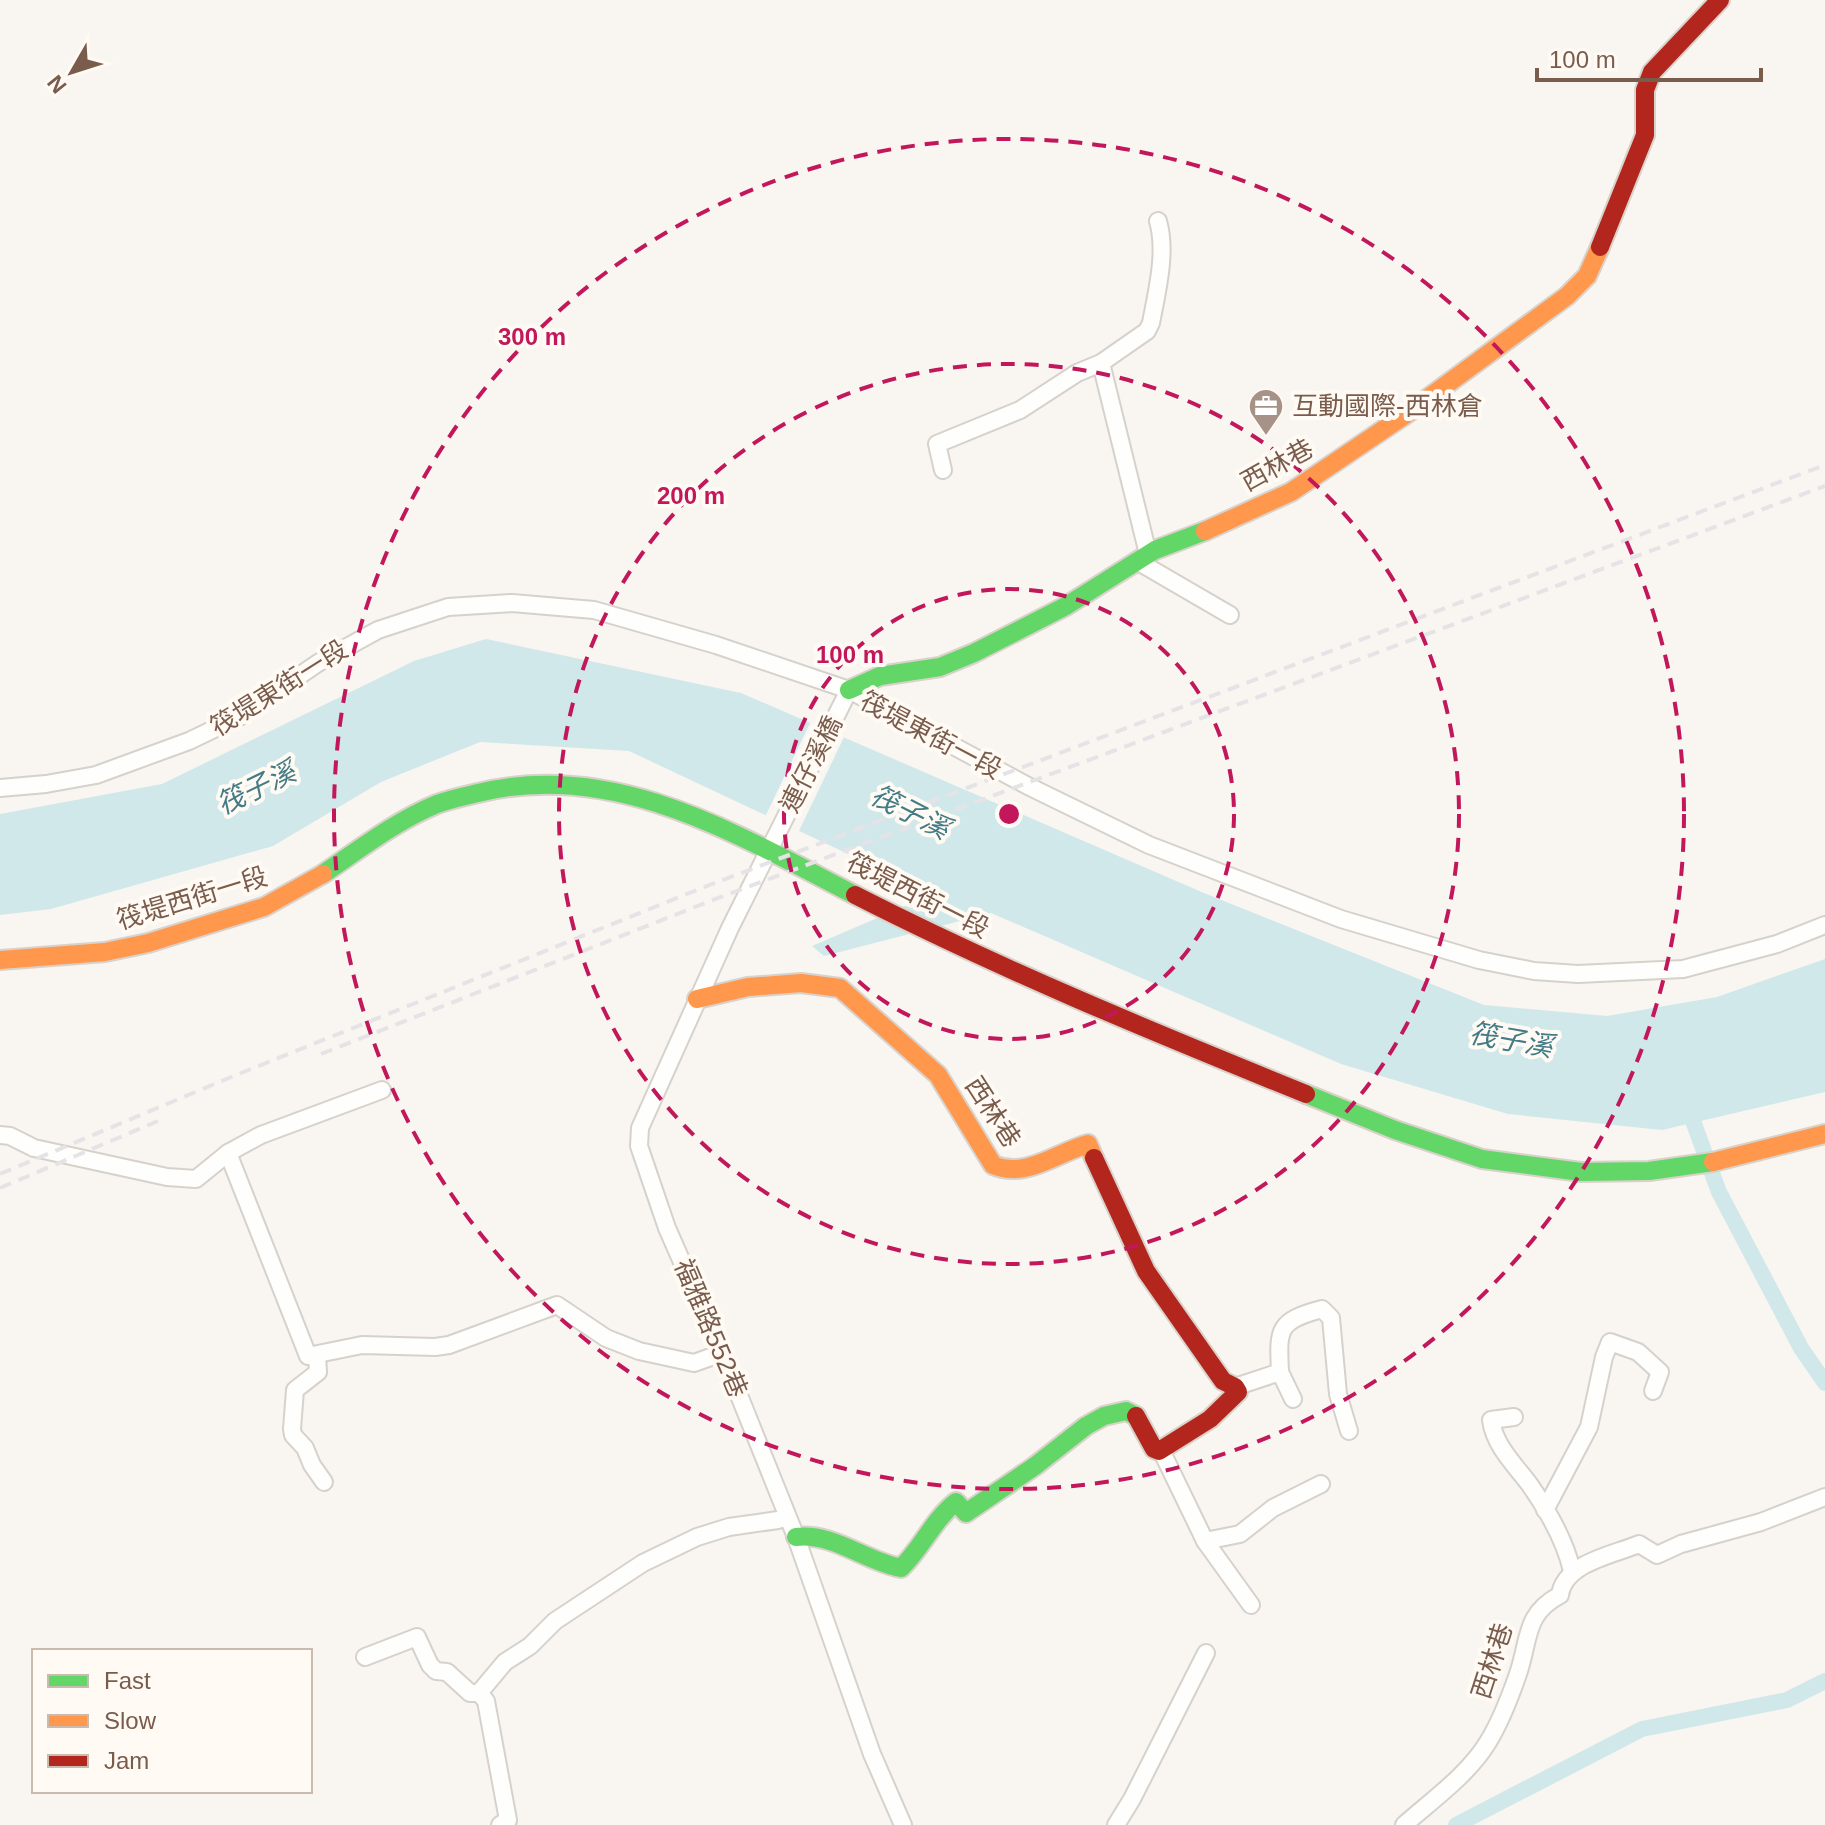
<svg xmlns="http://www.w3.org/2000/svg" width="1825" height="1825" viewBox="0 0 1825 1825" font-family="Arial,'Noto Sans TC',sans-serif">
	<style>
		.water { fill: #d0e8ea }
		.pier { fill: #f9f5f0 }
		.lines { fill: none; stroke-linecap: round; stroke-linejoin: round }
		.canal { stroke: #d0e8ea; stroke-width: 16 }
		.street-casing { stroke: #d7d1cb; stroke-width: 20 }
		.fast-casing { stroke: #d9d2cb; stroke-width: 22 }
		.slow-casing { stroke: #d9d2cb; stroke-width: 22 }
		.jam-casing { stroke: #d9d2cb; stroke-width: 22 }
		.street { stroke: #fefefd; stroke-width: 16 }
		.fast { stroke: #63d668; stroke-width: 18 }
		.slow { stroke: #ff974d; stroke-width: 18 }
		.jam { stroke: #b3261e; stroke-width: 18 }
		.rail { stroke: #e6e3e7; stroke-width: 4; stroke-dasharray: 12 8; stroke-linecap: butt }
		.ring { fill: none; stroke: #c2185b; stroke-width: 4; stroke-dasharray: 14 10 }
		.labels { text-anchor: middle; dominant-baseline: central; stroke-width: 8; stroke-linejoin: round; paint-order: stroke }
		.poi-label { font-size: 26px; fill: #7a5c4d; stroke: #fffaf3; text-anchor: start }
		.street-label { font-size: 26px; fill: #7a5c4d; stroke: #fffaf3 }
		.water-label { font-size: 28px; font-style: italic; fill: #437c86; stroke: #fffaf3 }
		.centre { fill: #c2185b; stroke: #fffaf3; stroke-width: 4 }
		.ring-label { font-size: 24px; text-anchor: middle; font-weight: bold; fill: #c2185b; stroke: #fffaf3; stroke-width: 8; stroke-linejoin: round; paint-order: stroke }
	</style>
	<rect width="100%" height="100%" fill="#f9f5f0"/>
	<!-- water -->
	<polygon class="water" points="486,639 741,693 1204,893 1484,1005 1607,1016 1717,997 1825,959 1825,1092 1662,1130 1508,1114 1341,1064 991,913 824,956 812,946 933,894 629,751 480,742 381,782 273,846 51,909 0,915 0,814 162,784 414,661"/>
	<!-- pier -->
	<polygon class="pier" points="812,719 846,733 797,835 764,819"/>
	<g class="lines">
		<!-- canal -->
		<g class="canal">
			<polyline points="1686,1102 1719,1192 1801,1348 1825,1383"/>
			<polyline points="1456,1825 1642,1729 1787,1700 1825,1681"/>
		</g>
		<!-- street casing -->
		<g class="street-casing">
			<g id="street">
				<polyline points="1101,363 1148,554"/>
				<path d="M943,470L937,444L1020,410L1077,373L1101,363L1147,331L1151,323C1157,291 1167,252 1158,221"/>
				<polyline points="1139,559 1144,565 1230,615"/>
				<polyline points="849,690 730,928 640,1128 639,1146 667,1228 722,1353 796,1537 872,1754 903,1825"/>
				<polyline points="0,788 46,784 96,775 189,741 239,717 318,663 378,630 448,607 512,603 594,610 716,645 849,690 1028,786 1149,845 1341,919 1479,960 1534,971 1578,974 1683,969 1777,944 1825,925"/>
				<polyline points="0,1135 10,1136 34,1148 167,1177 196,1179 228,1153 261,1135 382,1090"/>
				<polyline points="228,1153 308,1356 362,1345 435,1347 449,1345 557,1305 606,1338 639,1351 694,1363 722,1353"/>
				<polyline points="317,1356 318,1372 295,1390 292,1429 293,1435 305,1448 312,1465 324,1482"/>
				<polyline points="1280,1372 1293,1399"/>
				<path d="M1235,1387L1280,1372C1278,1329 1277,1321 1322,1309L1331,1318L1338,1394L1349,1431"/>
				<path d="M1514,1417L1491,1420C1494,1445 1515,1465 1530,1485C1548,1511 1565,1540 1572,1571"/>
				<polyline points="1161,1450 1205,1541 1251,1605"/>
				<polyline points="1545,1510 1589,1427 1604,1357 1610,1342 1638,1352 1660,1372 1653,1391"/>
				<polyline points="1205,1541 1240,1534 1273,1508 1321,1484"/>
				<polyline points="365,1657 417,1637 430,1665 436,1671 447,1672 470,1693 479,1693 505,1662 530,1646 555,1621 643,1563 697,1537 729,1527 778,1520 787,1517"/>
				<polyline points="479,1693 486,1701 508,1820 500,1825"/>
				<polyline points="1116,1825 1132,1799 1206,1653"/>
				<path d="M1404,1825C1432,1800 1468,1775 1488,1742C1501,1721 1510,1697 1518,1674C1530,1639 1524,1614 1560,1595C1564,1563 1613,1555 1639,1544L1657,1555L1681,1544L1761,1522L1825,1497"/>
			</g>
		</g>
		<!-- fast casing -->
		<g class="fast-casing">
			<g id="fast">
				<polyline points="849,690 880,676 940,667 974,653 1066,606 1155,550 1205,531"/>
				<path d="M323,874C360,849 396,821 437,804C450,799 465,796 478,793C614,759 738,835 855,895"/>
				<polyline points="1306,1094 1395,1130 1482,1159 1581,1172 1649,1171 1713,1162"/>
				<path d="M796,1537C835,1533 864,1561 901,1568C922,1548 933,1520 956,1502L966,1513L1035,1466L1086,1426L1104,1416L1126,1411L1136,1416"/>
			</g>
		</g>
		<!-- slow casing -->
		<g class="slow-casing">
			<g id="slow">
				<polyline points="1205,531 1291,492 1405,415 1567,296 1587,276 1600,247"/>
				<polyline points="0,960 105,952 148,943 264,907 323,874"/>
				<path d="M697,999L748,987L801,983L840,988L938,1075L993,1165C1026,1179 1056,1153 1088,1144L1094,1158"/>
				<polyline points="1713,1162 1825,1134"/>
			</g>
		</g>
		<!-- jam casing -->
		<g class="jam-casing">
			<g id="jam">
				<polyline points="1600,247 1645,135 1645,90 1652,72 1720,0"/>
				<path d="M855,895C1002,970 1153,1032 1306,1094"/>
				<polyline points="1094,1158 1146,1271 1223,1381 1235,1387 1238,1392 1210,1419 1159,1451 1154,1449 1136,1416"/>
			</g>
		</g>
		<!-- street -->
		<use href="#street" class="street"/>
		<!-- fast -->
		<use href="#fast" class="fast"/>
		<!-- slow -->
		<use href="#slow" class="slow"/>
		<!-- jam -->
		<use href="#jam" class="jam"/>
		<!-- rail -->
		<g class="rail">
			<polyline points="321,1054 718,898 1825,486"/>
			<polyline points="0,1174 236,1075 712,884 1825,465"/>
			<polyline points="0,1188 158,1121"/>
		</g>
	</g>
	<!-- distance rings -->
	<g class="ring">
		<circle cx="1009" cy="814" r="225"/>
		<circle cx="1009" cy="814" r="450"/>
		<circle cx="1009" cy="814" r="675"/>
	</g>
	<!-- icons -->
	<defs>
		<g id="office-pin" transform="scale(1.8)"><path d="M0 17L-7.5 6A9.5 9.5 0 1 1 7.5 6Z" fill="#a69286" stroke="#fffaf3"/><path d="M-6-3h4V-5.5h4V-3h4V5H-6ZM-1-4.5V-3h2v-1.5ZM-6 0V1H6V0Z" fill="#fff"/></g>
	</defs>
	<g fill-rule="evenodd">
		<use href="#office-pin" x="1266" y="406"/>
	</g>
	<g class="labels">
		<!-- poi labels -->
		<g class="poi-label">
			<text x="1292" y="406">互動國際-西林倉</text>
		</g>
		<!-- street labels -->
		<g class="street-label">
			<text transform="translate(1277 465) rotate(-29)">西林巷</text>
			<text transform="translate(279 688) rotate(-32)">筏堤東街一段</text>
			<text transform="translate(931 735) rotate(28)">筏堤東街一段</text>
			<text transform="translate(811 764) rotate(-63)">連仔溪橋</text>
			<text transform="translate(918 895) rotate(27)">筏堤西街一段</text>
			<text transform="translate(192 898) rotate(-17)">筏堤西街一段</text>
			<text transform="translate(993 1112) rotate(57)">西林巷</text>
			<text transform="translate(711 1328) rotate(67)">福雅路552巷</text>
			<text transform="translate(1492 1661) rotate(-72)">西林巷</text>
		</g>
		<!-- water labels -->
		<g class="water-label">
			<text transform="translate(256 788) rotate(-26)">筏子溪</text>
			<text transform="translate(910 812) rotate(27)">筏子溪</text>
			<text transform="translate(1511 1040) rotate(10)">筏子溪</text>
		</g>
	</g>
	<circle cx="1009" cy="814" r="12" class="centre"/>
	<g class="ring-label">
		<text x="532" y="345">300 m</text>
		<text x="691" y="504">200 m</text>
		<text x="850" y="663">100 m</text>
	</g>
	<!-- legend -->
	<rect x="32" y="1649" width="280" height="144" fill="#fffaf3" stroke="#cabbb1" stroke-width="2"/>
	<rect x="48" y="1675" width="40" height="12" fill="#63d668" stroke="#cabbb1" stroke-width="2"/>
	<text x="104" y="1689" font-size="24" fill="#7a5c4d">Fast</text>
	<rect x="48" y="1715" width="40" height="12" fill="#ff974d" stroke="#cabbb1" stroke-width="2"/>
	<text x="104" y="1729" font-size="24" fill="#7a5c4d">Slow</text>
	<rect x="48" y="1755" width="40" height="12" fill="#b3261e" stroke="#cabbb1" stroke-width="2"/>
	<text x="104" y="1769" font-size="24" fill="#7a5c4d">Jam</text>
	<!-- north arrow -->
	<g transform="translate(72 72) rotate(231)" stroke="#fffaf3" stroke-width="6" paint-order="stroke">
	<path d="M0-6L14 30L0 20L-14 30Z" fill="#7a5c4d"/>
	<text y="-12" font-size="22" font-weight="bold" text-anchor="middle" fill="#7a5c4d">N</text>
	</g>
	<!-- scale -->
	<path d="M1537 68v12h224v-12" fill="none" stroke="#7a5c4d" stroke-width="4"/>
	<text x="1549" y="68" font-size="24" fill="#7a5c4d" stroke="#fffaf3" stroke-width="6" paint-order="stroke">100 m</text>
</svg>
